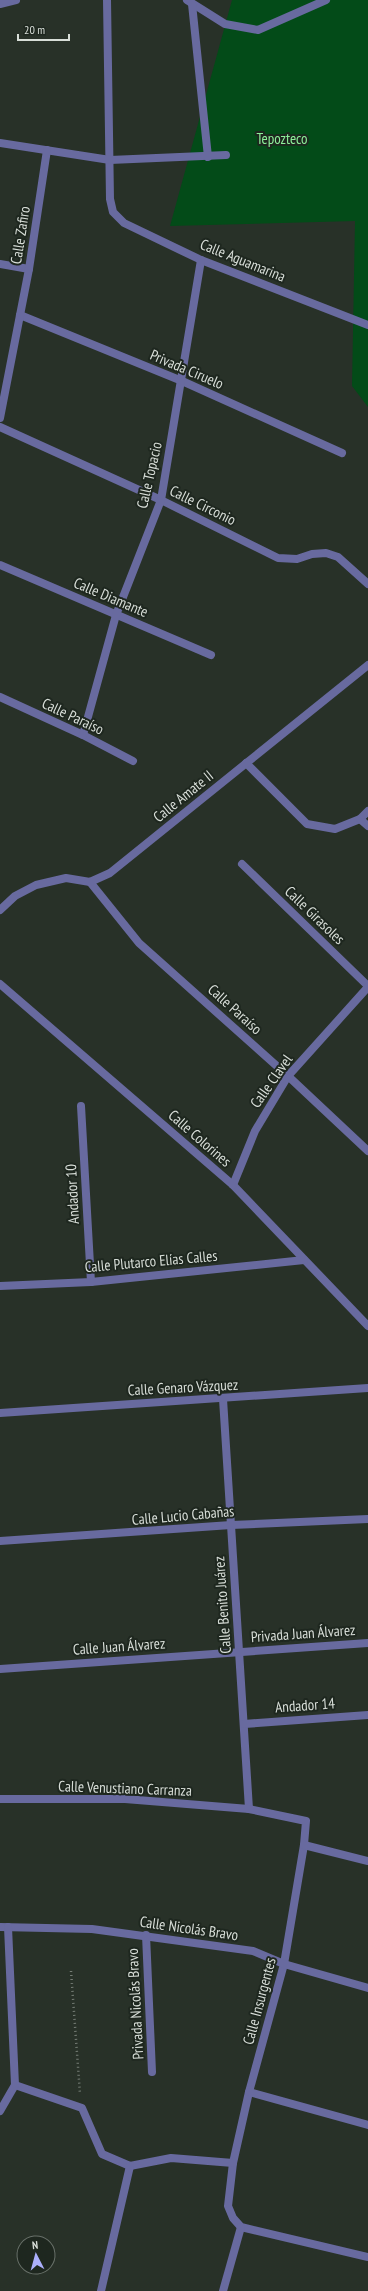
<svg xmlns="http://www.w3.org/2000/svg" width="368" height="2291" viewBox="0 0 368 2291" font-family="'PT Sans Narrow',sans-serif">
	<style>
		.green { fill: #034b18 }
		.lines { fill: none; stroke-linecap: round; stroke-linejoin: round }
		.path { stroke: #757d75; stroke-width: 2.5; stroke-dasharray: 1 3; stroke-linecap: butt }
		.minor { stroke: #686a9f; stroke-width: 8 }
		.labels { text-anchor: middle; dominant-baseline: central; stroke-width: 4; stroke-linejoin: round; paint-order: stroke }
		.park-label { font-size: 15px; fill: #8df09a; stroke: #1e271f }
		.street-label { font-size: 15px; fill: #d8ded8; stroke: #1e271f }
	</style>
	<rect width="100%" height="100%" fill="#283128"/>
	<!-- green -->
	<polygon class="green" points="232,0 368,0 368,407 352,386 355,221 170,226"/>
	<g class="lines">
		<!-- path -->
		<polyline class="path" points="71,1971 80,2094"/>
		<!-- minor -->
		<g class="minor">
			<polyline points="107,0 110,199 113,212 124,223 201,260 368,325"/>
			<polyline points="187,0 225,24 258,30 326,0"/>
			<polyline points="0,4 16,0"/>
			<polyline points="192,4 208,157"/>
			<polyline points="0,143 110,160 226,155"/>
			<polyline points="0,264 29,269"/>
			<polyline points="20,315 182,381 342,453"/>
			<polyline points="0,418 29,269 47,150"/>
			<polyline points="0,427 161,500 278,558 297,559 312,554 326,553 338,557 368,584"/>
			<polyline points="0,565 211,655"/>
			<polyline points="0,697 83,735 133,761"/>
			<polyline points="83,735 116,615 161,500 201,260"/>
			<polyline points="246,763 307,824 335,829 360,819 368,811"/>
			<polyline points="360,819 368,826"/>
			<polyline points="242,864 368,986"/>
			<polyline points="90,882 139,943 288,1076 368,1151"/>
			<polyline points="0,910 15,896 36,885 66,878 90,882 110,873 368,665"/>
			<polyline points="0,984 233,1185 368,1326"/>
			<polyline points="81,1106 91,1282"/>
			<polyline points="233,1185 255,1131 288,1076 368,987"/>
			<polyline points="0,1286 91,1282 304,1260"/>
			<polyline points="223,1399 249,1809"/>
			<polyline points="0,1413 368,1388"/>
			<polyline points="0,1541 231,1525 368,1519"/>
			<polyline points="0,1669 368,1643"/>
			<polyline points="244,1724 368,1715"/>
			<polyline points="0,1799 125,1799 249,1809 306,1821 304,1845 284,1964 249,2092 233,2163 228,2206 233,2218 241,2227 368,2257"/>
			<polyline points="304,1845 368,1861"/>
			<polyline points="0,1927 92,1929 253,1951 284,1964 368,1988"/>
			<polyline points="146,1935 152,2072"/>
			<polyline points="15,2085 82,2108 102,2154 130,2166 171,2158 233,2163"/>
			<polyline points="249,2092 368,2125"/>
			<polyline points="0,2111 15,2085 8,1927"/>
			<polyline points="101,2291 130,2166"/>
			<polyline points="223,2291 241,2227"/>
		</g>
	</g>
	<g class="labels">
		<!-- park labels -->
		<g class="park-label">
			<text x="282" y="138">Tepozteco</text>
		</g>
		<!-- street labels -->
		<g class="street-label">
			<text transform="translate(20 235) rotate(-81)">Calle Zafiro</text>
			<text transform="translate(243 260) rotate(22)">Calle Aguamarina</text>
			<text transform="translate(187 369) rotate(23)">Privada Ciruelo</text>
			<text transform="translate(149 475) rotate(-77)">Calle Topacio</text>
			<text transform="translate(203 505) rotate(26)">Calle Circonio</text>
			<text transform="translate(111 597) rotate(23)">Calle Diamante</text>
			<text transform="translate(73 716) rotate(25)">Calle Paraíso</text>
			<text transform="translate(183 796) rotate(-39)">Calle Amate II</text>
			<text transform="translate(315 915) rotate(44)">Calle Girasoles</text>
			<text transform="translate(235 1009) rotate(42)">Calle Paraíso</text>
			<text transform="translate(271 1081) rotate(-55)">Calle Clavel</text>
			<text transform="translate(200 1138) rotate(41)">Calle Colorines</text>
			<text transform="translate(72 1194) rotate(-93)">Andador 10</text>
			<text transform="translate(151 1261) rotate(-5)">Calle Plutarco Elías Calles</text>
			<text transform="translate(183 1387) rotate(-3)">Calle Genaro Vázquez</text>
			<text transform="translate(183 1515) rotate(-5)">Calle Lucio Cabañas</text>
			<text transform="translate(222 1605) rotate(-94)">Calle Benito Juárez</text>
			<text transform="translate(303 1633) rotate(-4)">Privada Juan Álvarez</text>
			<text transform="translate(119 1646) rotate(-4)">Calle Juan Álvarez</text>
			<text transform="translate(305 1705) rotate(-4)">Andador 14</text>
			<text transform="translate(125 1788) rotate(2)">Calle Venustiano Carranza</text>
			<text transform="translate(189 1928) rotate(8)">Calle Nicolás Bravo</text>
			<text transform="translate(259 2001) rotate(-75)">Calle Insurgentes</text>
			<text transform="translate(135 2004) rotate(-93)">Privada Nicolás Bravo</text>
		</g>
	</g>
	<!-- north arrow -->
	<g transform="translate(36 2255) rotate(354)"><circle r="19" fill="#1e271f" stroke="#687069"/>
	<path d="M0-3L7 15L0 10L-7 15Z" fill="#abaffb"/>
	<text y="-6" font-size="11" font-weight="bold" text-anchor="middle" fill="#d8ded8">N</text>
	</g>
	<!-- scale -->
	<path d="M18 34v6h51v-6" fill="none" stroke="#d8ded8" stroke-width="2"/>
	<text x="24" y="34" font-size="12" fill="#d8ded8" stroke="#1e271f" stroke-width="3" paint-order="stroke">20 m</text>
</svg>
